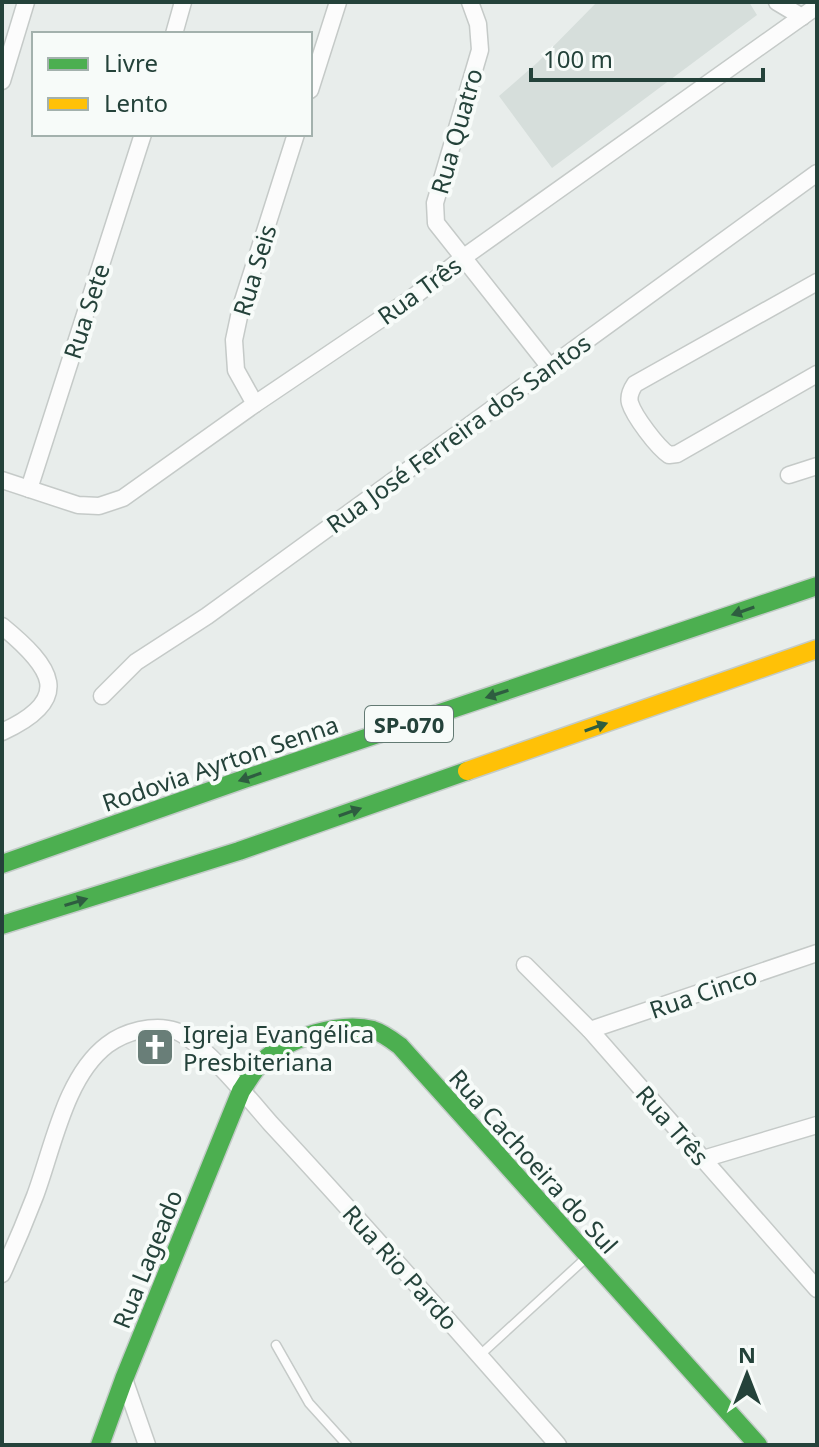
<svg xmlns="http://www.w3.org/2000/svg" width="819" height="1447" viewBox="0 0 819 1447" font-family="'Noto Sans',sans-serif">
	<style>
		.built { fill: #d6dedb }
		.building { fill: #cfd4d2; stroke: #d1d6d4; stroke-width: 2 }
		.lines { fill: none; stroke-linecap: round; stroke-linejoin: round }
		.lane-casing { stroke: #c5cac8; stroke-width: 11 }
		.street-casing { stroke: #c5cac8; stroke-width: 19 }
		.fast-casing { stroke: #c3cbc8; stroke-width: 21 }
		.slow-casing { stroke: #c3cbc8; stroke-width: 21 }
		.lane { stroke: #fcfcfc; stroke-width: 8 }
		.street { stroke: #fcfcfc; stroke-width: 16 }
		.fast { stroke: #4caf50; stroke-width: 18 }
		.slow { stroke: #ffc107; stroke-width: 18 }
		.oneway { fill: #2e5d40 }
		.labels { text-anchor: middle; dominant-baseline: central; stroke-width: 8; stroke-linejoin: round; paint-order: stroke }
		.shield { fill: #f7fbf9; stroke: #637a73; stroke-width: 2 }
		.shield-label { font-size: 22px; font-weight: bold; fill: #24423a }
		.street-label { font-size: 24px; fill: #24423a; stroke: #f7fbf9 }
		.poi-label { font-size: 24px; fill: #24423a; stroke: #f7fbf9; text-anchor: start }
	</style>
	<rect width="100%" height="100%" fill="#e8edeb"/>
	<!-- built -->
	<polygon class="built" points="597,2 749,2 757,15 552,168 499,96 538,62"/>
	<!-- building -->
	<polygon class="building" points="153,1036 159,1036 167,1043 154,1054 146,1044"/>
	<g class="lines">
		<!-- lane casing -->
		<g class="lane-casing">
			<g id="lane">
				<polyline points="276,1345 309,1403 347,1445"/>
				<polyline points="480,1355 587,1257"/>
			</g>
		</g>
		<!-- street casing -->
		<g class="street-casing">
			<g id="street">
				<polyline points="470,2 478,24 480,50 435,203 436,223 549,366"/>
				<polyline points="777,2 802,17"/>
				<polyline points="174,34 183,2"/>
				<polyline points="2,81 26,2"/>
				<polyline points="310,90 338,2"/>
				<path d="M817,282L635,384C631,390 628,396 630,403C634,416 657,447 669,455L677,454L817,374"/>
				<polyline points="255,404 236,370 234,340 241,307 296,134"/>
				<polyline points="789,475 817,466"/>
				<polyline points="2,480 78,505 99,506 123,498 255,404 412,298 464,257 817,6"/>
				<polyline points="29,489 143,134"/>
				<path d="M2,626C52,667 75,699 2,732"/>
				<polyline points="102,696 136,662 207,616 817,173"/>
				<polyline points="525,965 590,1030 817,1289"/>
				<polyline points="590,1030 817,953"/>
				<polyline points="703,1159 817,1125"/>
				<path d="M2,1274C14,1248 25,1222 35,1196C53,1148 65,1077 107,1045C124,1032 154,1023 176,1031C203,1042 250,1100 271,1124C369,1229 463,1337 558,1445"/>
				<polyline points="124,1379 147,1445"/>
			</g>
		</g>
		<!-- fast casing -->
		<g class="fast-casing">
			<g id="fast">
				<polyline points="2,864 244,779 817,586"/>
				<polyline points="2,925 239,851 467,771"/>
				<path d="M100,1445L124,1379L241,1091C248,1081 254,1069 263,1061C288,1038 340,1021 373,1030C383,1033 392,1040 400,1046L758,1445"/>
			</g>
		</g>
		<!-- slow casing -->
		<g class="slow-casing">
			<polyline id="slow" points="467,771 817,649"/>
		</g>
		<!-- lane -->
		<use href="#lane" class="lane"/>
		<!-- street -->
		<use href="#street" class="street"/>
		<!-- fast -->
		<use href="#fast" class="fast"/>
		<!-- slow -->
		<use href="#slow" class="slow"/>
	</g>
	<!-- one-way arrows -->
	<defs><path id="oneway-solid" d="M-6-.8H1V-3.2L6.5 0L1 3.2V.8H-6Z" transform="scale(2)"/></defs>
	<g class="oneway">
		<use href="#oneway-solid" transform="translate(743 611) rotate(161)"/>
		<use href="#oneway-solid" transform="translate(497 694) rotate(162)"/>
		<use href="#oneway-solid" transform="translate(596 727) rotate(-19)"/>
		<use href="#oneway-solid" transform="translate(250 777) rotate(161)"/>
		<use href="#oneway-solid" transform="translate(350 812) rotate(-19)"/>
		<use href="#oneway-solid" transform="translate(76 902) rotate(-17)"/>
	</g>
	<!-- icons -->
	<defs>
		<g id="church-square" transform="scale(2)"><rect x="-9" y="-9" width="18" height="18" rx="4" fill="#697e78" stroke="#f7fbf9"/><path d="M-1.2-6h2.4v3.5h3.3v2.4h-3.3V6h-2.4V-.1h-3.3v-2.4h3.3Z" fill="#fff"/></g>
	</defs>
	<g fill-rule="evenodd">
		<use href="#church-square" x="155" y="1047"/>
	</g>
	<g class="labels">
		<!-- shield labels -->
		<rect class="shield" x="365" y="706" width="88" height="36" rx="6"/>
		<g class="shield-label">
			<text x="409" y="724">SP-070</text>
		</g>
		<!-- street labels -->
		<g class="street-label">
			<text transform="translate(456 131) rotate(-74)">Rua Quatro</text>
			<text transform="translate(254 270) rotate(-73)">Rua Seis</text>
			<text transform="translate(419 290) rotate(-36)">Rua Três</text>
			<text transform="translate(86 311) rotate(-72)">Rua Sete</text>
			<text transform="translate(458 433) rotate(-36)">Rua José Ferreira dos Santos</text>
			<text transform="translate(220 763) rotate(-19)">Rodovia Ayrton Senna</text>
			<text transform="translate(703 992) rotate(-19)">Rua Cinco</text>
			<text transform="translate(673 1125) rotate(49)">Rua Três</text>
			<text transform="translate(534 1161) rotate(48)">Rua Cachoeira do Sul</text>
			<text transform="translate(147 1259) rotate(-68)">Rua Lageado</text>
			<text transform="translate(401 1267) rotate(48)">Rua Rio Pardo</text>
		</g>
		<!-- poi labels -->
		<g class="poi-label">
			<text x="183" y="1033">Igreja Evangélica<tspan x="183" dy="28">Presbiteriana</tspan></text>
		</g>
	</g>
	<!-- border -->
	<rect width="819" height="1447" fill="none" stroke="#24423a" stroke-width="8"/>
	<!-- legend -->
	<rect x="32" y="32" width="280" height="104" fill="#f7fbf9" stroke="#a3b1ad" stroke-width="2"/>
	<rect x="48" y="58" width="40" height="12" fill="#4caf50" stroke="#a3b1ad" stroke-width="2"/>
	<text x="104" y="72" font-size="24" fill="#24423a">Livre</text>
	<rect x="48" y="98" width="40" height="12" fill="#ffc107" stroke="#a3b1ad" stroke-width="2"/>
	<text x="104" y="112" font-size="24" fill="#24423a">Lento</text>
	<!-- north arrow -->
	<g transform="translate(747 1375)" stroke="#f7fbf9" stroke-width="6" paint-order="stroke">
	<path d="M0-6L14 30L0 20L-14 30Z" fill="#24423a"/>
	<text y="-12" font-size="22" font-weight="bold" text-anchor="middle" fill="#24423a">N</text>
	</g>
	<!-- scale -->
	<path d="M531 68v12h232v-12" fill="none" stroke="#24423a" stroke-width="4"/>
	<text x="543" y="68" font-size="24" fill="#24423a" stroke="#f7fbf9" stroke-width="6" paint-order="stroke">100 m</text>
</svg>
